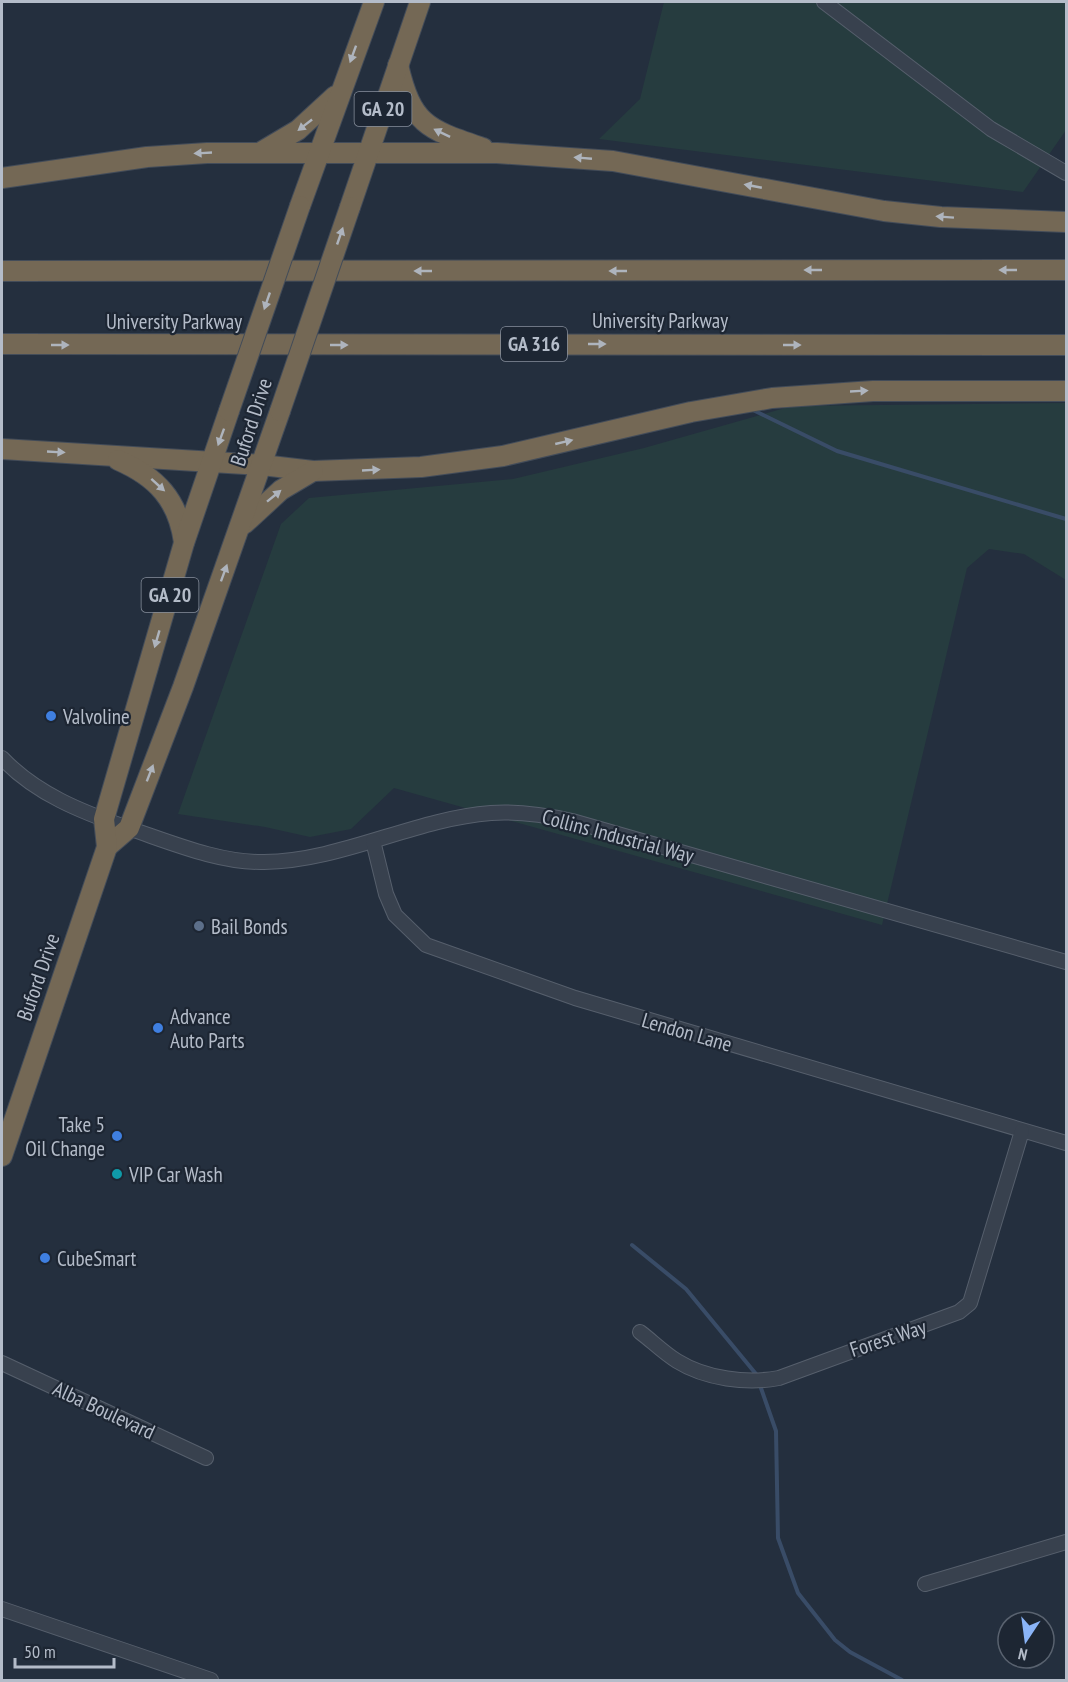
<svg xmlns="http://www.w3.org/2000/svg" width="1068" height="1682" viewBox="0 0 1068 1682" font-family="'PT Sans Narrow',sans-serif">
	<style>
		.green { fill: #263c3f }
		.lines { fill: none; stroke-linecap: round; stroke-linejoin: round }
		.stream { stroke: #394c67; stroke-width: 4 }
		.minor-casing { stroke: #565f6c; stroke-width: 16 }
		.highway-casing { stroke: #434c59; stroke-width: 22 }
		.minor { stroke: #38414e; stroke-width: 14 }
		.highway { stroke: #746855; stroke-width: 20 }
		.highway-bridge-casing { stroke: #434c59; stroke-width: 22; stroke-linecap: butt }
		.highway-bridge { stroke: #746855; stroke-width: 20 }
		.oneway { fill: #aeb4bd }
		.shop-dot { fill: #3f7fe0; stroke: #1d2633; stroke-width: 2 }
		.service-dot { fill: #5c6f8a; stroke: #1d2633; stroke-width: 2 }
		.culture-dot { fill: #0f9aa8; stroke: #1d2633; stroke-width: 2 }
		.labels { text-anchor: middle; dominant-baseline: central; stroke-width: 4.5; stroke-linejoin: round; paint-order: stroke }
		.shield { fill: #1d2633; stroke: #878f9c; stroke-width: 1.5 }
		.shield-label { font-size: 20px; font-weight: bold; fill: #b4bcc9 }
		.street-label { font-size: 21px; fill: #b4bcc9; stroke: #1d2633 }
		.poi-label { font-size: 21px; fill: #b4bcc9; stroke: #1d2633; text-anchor: start }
	</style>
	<rect width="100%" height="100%" fill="#242f3e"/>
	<!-- green -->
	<g class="green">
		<polygon points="664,2 1066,2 1066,130 1023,192 599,139 640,99"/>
		<polygon points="1066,403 1066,580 1024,554 989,549 967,568 882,925 394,788 351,829 310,837 265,827 178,814 281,524 309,498 513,479 644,448 792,406"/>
	</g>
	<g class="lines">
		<!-- stream -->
		<g class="stream">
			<polyline points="753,410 837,451 1066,519"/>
			<polyline points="632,1245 686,1289 756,1374 776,1431 778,1538 798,1593 835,1640 850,1652 902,1680"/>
		</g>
		<!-- minor casing -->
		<g class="minor-casing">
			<g id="minor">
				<polyline points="824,2 991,129 1066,173"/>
				<path d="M2,758C36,794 82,812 128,828C170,842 219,863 264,862C342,861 413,819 491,813C518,811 545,815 572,821L1066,962"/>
				<polyline points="373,841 386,894 395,915 426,945 575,998 1066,1143"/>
				<path d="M640,1332C652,1341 664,1353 677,1361C706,1379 747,1384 779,1378L959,1312L970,1303L1022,1131"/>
				<polyline points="2,1363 206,1458"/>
				<polyline points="925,1584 1066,1542"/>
				<polyline points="2,1609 211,1680"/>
			</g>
		</g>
		<!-- highway casing -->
		<g class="highway-casing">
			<g id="highway">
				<path d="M398,65C412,125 427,129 483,148"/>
				<polyline points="261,152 298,130 335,96"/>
				<polyline points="2,178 147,157 207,153 497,153 613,161 884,211 941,217 1066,222"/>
				<polyline points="300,206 374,2"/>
				<polyline points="350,207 420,2"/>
				<polyline points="2,271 1066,270"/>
				<polyline points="2,344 1066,345"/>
				<polyline points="2,449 262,465 313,471 421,467 503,456 691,412 772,398 873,391 1066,391"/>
				<path d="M118,460C157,477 178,500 184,542"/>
				<polyline points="244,524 281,490 313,471"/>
				<polyline points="107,847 129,828 183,687 280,411"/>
				<polyline points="2,1156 107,847 104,819 184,543 229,411"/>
			</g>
		</g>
		<!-- minor -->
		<use href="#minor" class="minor"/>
		<!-- highway -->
		<use href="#highway" class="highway"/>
		<!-- highway-bridge casing -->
		<g class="highway-bridge-casing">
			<g id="highway-bridge">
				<polyline points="229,411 300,206"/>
				<polyline points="280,411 350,207"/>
			</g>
		</g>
		<!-- highway-bridge -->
		<use href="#highway-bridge" class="highway-bridge"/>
	</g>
	<!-- one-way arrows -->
	<defs><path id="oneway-solid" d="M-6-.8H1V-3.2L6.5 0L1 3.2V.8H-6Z" transform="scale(1.5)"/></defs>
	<g class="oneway">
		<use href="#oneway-solid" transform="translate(353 54) rotate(110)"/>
		<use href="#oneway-solid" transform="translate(305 125) rotate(142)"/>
		<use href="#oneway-solid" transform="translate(442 133) rotate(-154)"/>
		<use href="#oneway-solid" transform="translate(203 153) rotate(177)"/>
		<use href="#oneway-solid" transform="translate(583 158) rotate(-175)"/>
		<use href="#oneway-solid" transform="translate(753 186) rotate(-169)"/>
		<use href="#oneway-solid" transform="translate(945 217) rotate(-176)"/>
		<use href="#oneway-solid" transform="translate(340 236) rotate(-71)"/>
		<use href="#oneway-solid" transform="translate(813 270) rotate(180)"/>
		<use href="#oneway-solid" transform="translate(1008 270) rotate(180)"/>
		<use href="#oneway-solid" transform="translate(423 271) rotate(180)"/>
		<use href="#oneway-solid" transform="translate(618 271) rotate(180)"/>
		<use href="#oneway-solid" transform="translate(267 301) rotate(109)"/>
		<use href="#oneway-solid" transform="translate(597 344)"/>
		<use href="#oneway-solid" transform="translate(60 345)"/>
		<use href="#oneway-solid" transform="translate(339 345)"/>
		<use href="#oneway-solid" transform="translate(792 345)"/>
		<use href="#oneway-solid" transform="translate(859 391) rotate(-3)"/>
		<use href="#oneway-solid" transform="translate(221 437) rotate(110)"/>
		<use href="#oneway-solid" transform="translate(564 442) rotate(-13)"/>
		<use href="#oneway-solid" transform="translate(56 452) rotate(3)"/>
		<use href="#oneway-solid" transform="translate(371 470) rotate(-3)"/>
		<use href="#oneway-solid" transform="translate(158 485) rotate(42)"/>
		<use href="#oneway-solid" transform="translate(274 496) rotate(-39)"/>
		<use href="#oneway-solid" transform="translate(224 573) rotate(-70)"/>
		<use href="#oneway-solid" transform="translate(157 639) rotate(106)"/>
		<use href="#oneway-solid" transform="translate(150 773) rotate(-69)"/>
	</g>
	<!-- markers -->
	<g class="shop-dot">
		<circle cx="51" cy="716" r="6"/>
		<circle cx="158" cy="1028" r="6"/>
		<circle cx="117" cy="1136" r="6"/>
		<circle cx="45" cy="1258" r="6"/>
	</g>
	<circle class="service-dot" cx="199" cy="926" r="6"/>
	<circle class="culture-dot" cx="117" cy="1174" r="6"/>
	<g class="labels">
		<!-- shield labels -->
		<g class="shield">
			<rect x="354.5" y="92" width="57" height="34" rx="4.5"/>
			<rect x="501" y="327" width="66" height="34" rx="4.5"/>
			<rect x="141.5" y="578" width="57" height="34" rx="4.5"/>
		</g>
		<g class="shield-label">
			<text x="383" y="109">GA 20</text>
			<text x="534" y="344">GA 316</text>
			<text x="170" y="595">GA 20</text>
		</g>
		<!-- street labels -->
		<g class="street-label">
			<text x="660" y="320">University Parkway</text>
			<text x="174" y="321">University Parkway</text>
			<text transform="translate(251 422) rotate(-72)">Buford Drive</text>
			<text transform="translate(618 836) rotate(15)">Collins Industrial Way</text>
			<text transform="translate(38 977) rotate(-71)">Buford Drive</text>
			<text transform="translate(687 1032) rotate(16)">Lendon Lane</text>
			<text transform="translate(888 1338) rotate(-18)">Forest Way</text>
			<text transform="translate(104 1410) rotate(25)">Alba Boulevard</text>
		</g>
		<!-- poi labels -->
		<g class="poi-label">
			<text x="63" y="716">Valvoline</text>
			<text x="211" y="926">Bail Bonds</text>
			<text x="170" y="1016">Advance<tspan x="170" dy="24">Auto Parts</tspan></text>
			<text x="105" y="1124" text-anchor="end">Take 5<tspan x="105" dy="24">Oil Change</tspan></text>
			<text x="129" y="1174">VIP Car Wash</text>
			<text x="57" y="1258">CubeSmart</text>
		</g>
	</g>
	<!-- border -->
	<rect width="1068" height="1682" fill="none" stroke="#b4bcc9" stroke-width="6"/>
	<!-- north arrow -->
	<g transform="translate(1026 1640) rotate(193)"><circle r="28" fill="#1d2633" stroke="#59626f" stroke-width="1.5"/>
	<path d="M0-4.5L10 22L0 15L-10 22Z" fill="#8ab4f8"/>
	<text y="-9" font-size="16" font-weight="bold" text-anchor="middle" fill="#b4bcc9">N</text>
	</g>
	<!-- scale -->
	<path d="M15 1658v9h99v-9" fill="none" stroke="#b4bcc9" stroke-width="3"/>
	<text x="24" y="1658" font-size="18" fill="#b4bcc9" stroke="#1d2633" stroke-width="4.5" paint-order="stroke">50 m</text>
</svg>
